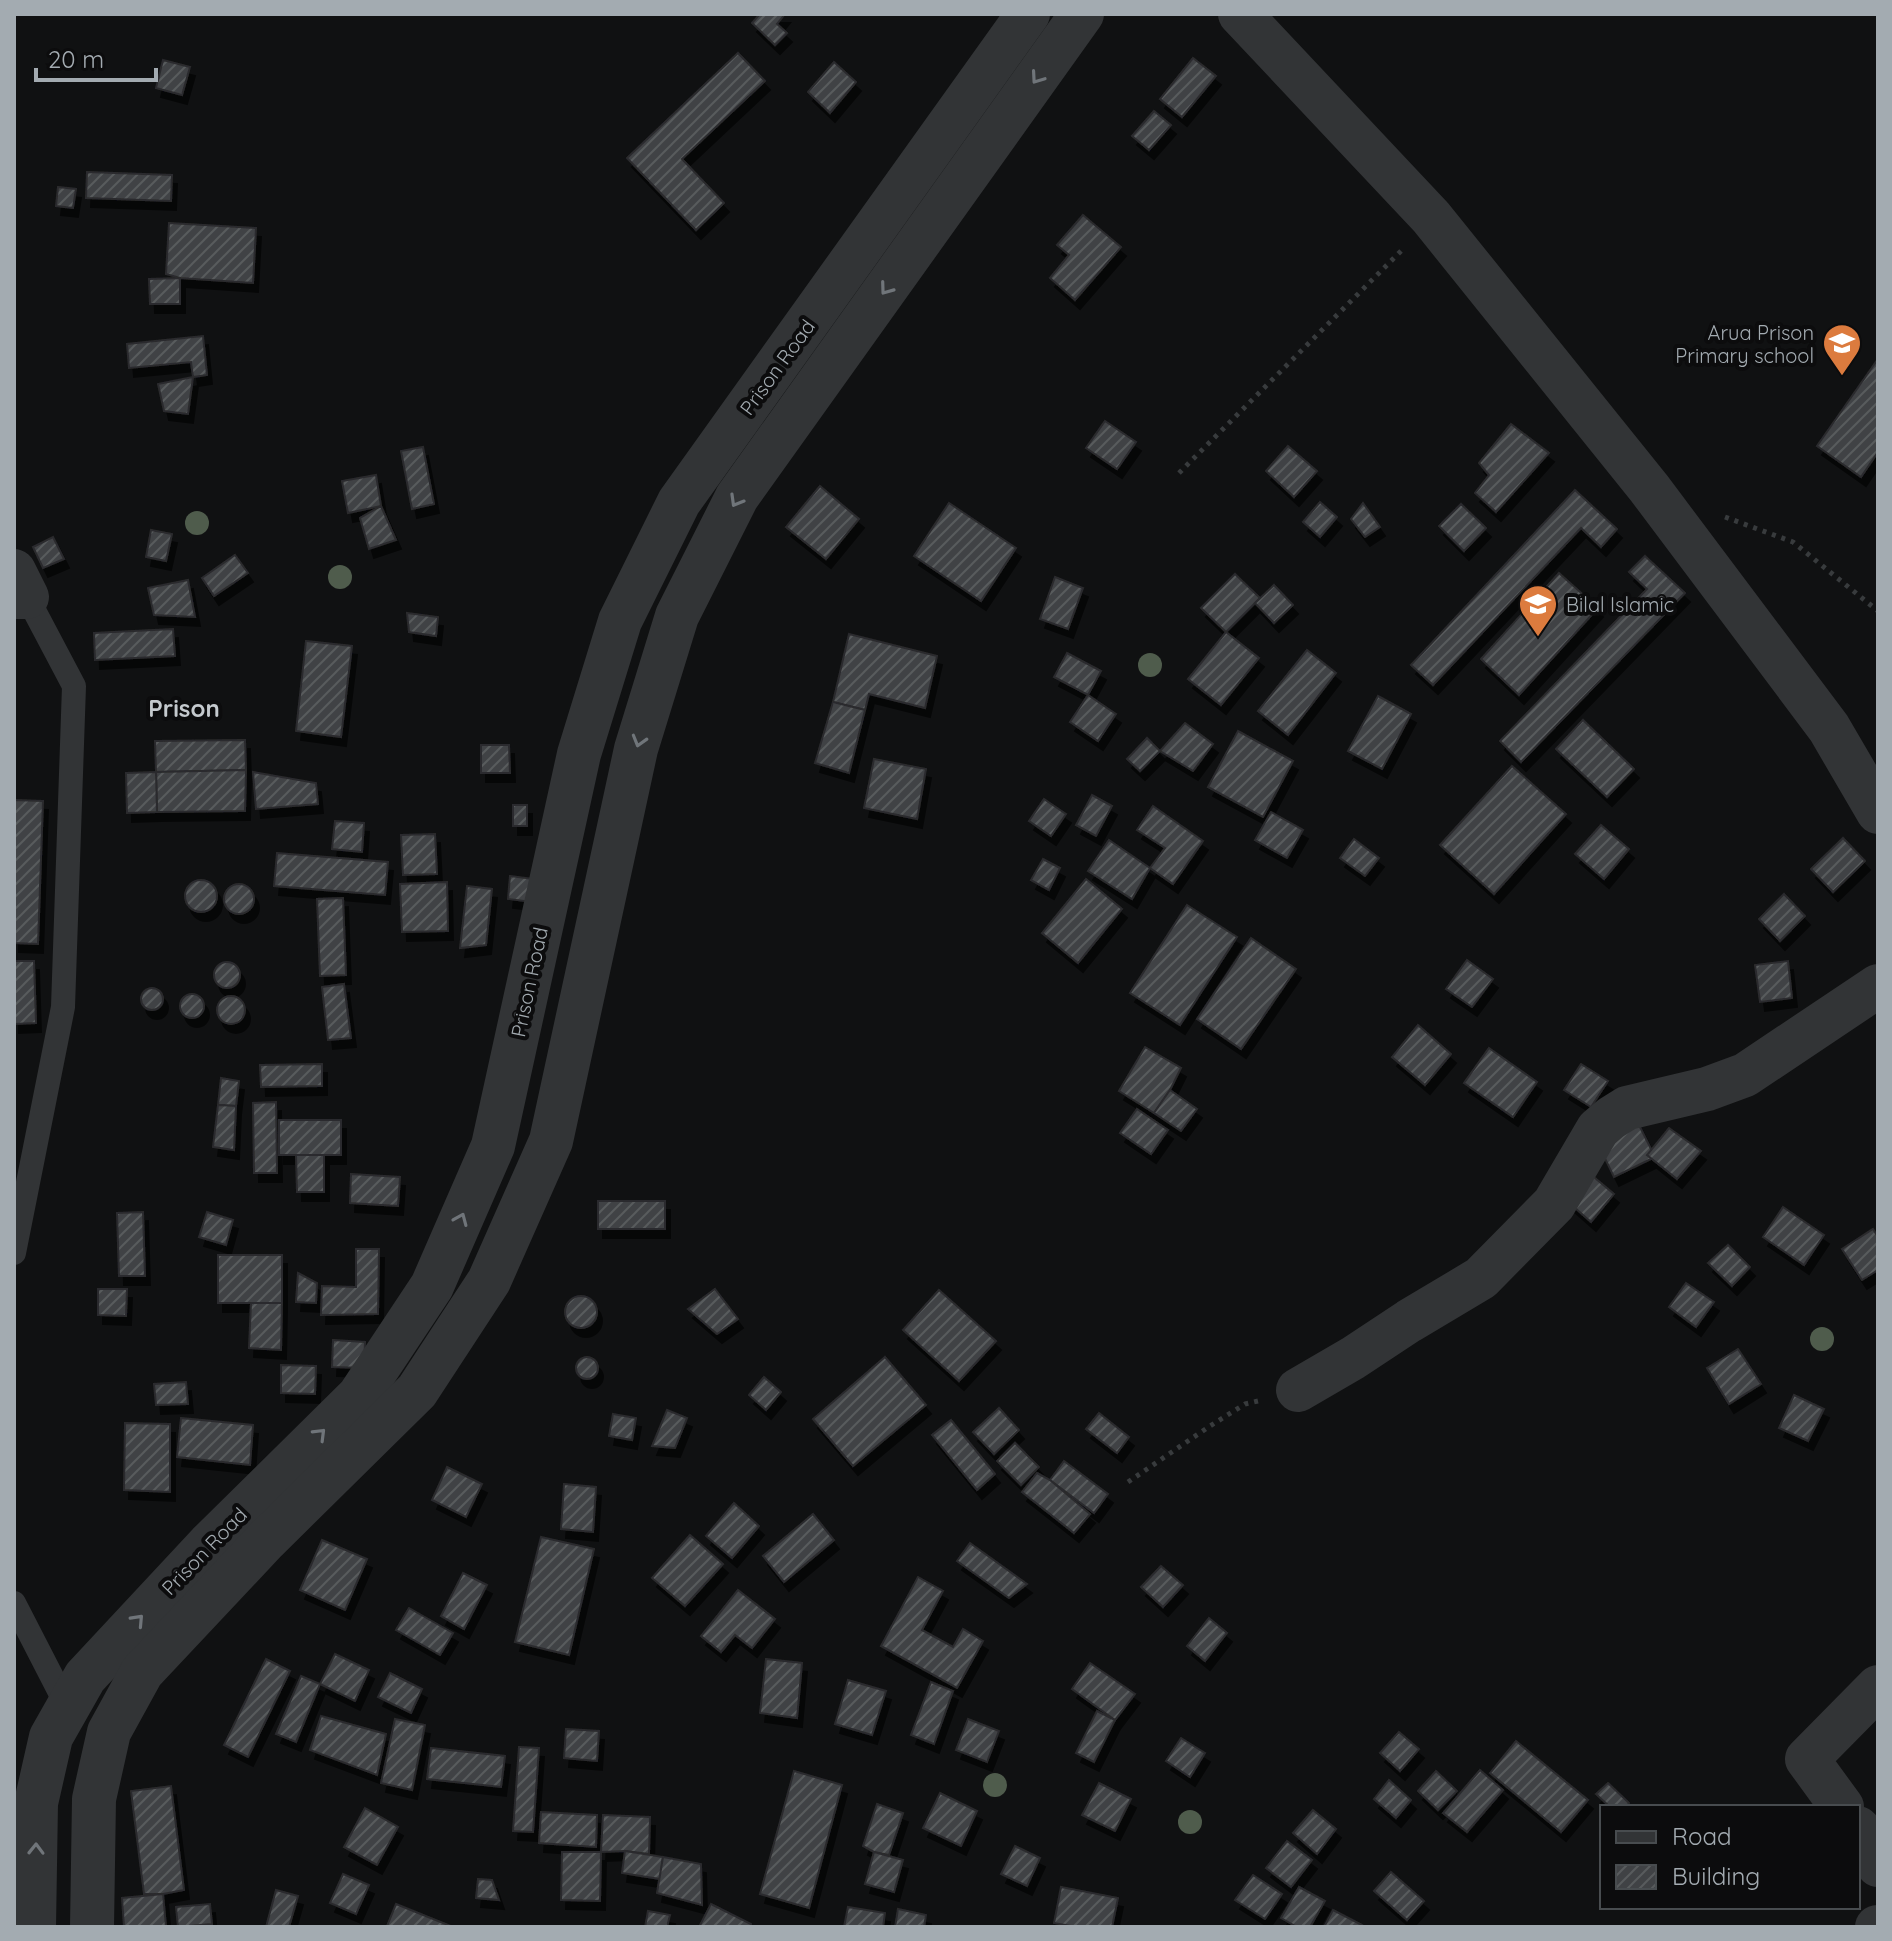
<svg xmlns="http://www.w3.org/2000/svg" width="1892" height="1941" viewBox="0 0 1892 1941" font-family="Quicksand,sans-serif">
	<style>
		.building { fill: url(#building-hatch); stroke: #2b2b2d; stroke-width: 2; filter: url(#shadow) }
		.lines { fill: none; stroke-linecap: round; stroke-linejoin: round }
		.path { stroke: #383b3d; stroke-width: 5; stroke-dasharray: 4 6; stroke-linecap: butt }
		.service { stroke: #323436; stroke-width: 24 }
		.minor { stroke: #323436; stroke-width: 44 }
		.tertiary { stroke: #323436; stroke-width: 44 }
		.tree { fill: #4f5c4c }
		.oneway { stroke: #70757a }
		.labels { text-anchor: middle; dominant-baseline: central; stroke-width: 8; stroke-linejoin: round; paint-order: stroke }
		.poi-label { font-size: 20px; fill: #a3abb1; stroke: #0c0c0d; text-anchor: end }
		.street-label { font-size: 20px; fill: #a3abb1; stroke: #0c0c0d }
		.quarter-label { font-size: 24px; font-weight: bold; fill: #c4c9cd; stroke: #0c0c0d }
	</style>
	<defs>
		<pattern id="building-hatch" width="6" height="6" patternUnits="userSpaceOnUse" patternTransform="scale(2)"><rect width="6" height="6" fill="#404245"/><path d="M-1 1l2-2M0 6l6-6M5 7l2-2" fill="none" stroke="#585b5d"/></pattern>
		<filter id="shadow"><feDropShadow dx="5" dy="9" stdDeviation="0" flood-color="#0009"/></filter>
	</defs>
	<rect width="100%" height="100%" fill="#101112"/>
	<!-- building -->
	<g class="building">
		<polygon points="760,14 785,14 777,24 787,33 775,45 752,23"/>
		<polygon points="738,53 765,81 682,159 724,203 696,230 627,158"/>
		<polygon points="1193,58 1216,76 1182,117 1160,99"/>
		<polygon points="163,60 190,67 182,95 156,88"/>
		<polygon points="834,62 856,82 830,113 808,92"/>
		<polygon points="1154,111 1171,125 1149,150 1132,136"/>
		<polygon points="87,172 172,175 171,201 86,198"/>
		<polygon points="58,187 76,189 73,208 56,206"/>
		<polygon points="1083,215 1121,247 1075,300 1050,278 1069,255 1057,245"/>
		<polygon points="169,223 256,228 253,283 180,278 166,274"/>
		<polygon points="180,278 180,304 150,304 149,279"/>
		<polygon points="203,336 207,375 193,377 191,362 129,368 127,344"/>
		<polygon points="1878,359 1878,452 1861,477 1817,446"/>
		<polygon points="193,377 188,414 164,411 158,384"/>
		<polygon points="1105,421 1136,442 1117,469 1086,448"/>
		<polygon points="1511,424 1549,453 1496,512 1475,493 1489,475 1479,463"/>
		<polygon points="1288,446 1317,471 1294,497 1266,471"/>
		<polygon points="423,447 434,504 412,509 401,451"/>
		<polygon points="376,475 381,506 348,513 342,481"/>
		<polygon points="820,486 859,519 826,559 786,527"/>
		<polygon points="1575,490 1617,529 1601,547 1581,528 1433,685 1411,665"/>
		<polygon points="1320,502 1337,517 1320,537 1303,522"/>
		<polygon points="949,503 1016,548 981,601 914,556"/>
		<polygon points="1363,503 1380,527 1365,537 1351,519"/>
		<polygon points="1461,504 1486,528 1464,551 1439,526"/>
		<polygon points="381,506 396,540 369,549 360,518"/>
		<polygon points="151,530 172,534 166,561 146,557"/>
		<polygon points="53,537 64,559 43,568 33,547"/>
		<polygon points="235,555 248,573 214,596 202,578"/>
		<polygon points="1645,556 1685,593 1521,762 1500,741 1647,589 1629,572"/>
		<polygon points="1559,573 1598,608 1519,695 1481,659"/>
		<polygon points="1235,574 1260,598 1226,632 1201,608"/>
		<polygon points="1055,577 1083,588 1068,629 1040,619"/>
		<polygon points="188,580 195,617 154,615 148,588"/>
		<polygon points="1274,585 1293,605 1274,623 1255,603"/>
		<polygon points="407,613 438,617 436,636 409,632"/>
		<polygon points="173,629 175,656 95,660 94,633"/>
		<polygon points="1226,632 1259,658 1221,705 1188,679"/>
		<polygon points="849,634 937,656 925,708 869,694 865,710 833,702"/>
		<polygon points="306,641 352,646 341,737 296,731"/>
		<polygon points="1307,650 1336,673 1288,735 1258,711"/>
		<polygon points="1067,653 1101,671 1088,695 1054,677"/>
		<polygon points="1088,695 1116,714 1098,741 1070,722"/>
		<polygon points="1378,696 1411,714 1382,769 1348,751"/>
		<polygon points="833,702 865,710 849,773 815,763"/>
		<polygon points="1583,720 1634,769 1607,797 1556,749"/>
		<polygon points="1185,723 1213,744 1193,771 1160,751"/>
		<polygon points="1238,731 1293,761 1263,817 1208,787"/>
		<polygon points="1147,738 1160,751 1140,771 1127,759"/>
		<polygon points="245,740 246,770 156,772 155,741"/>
		<polygon points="481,745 509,745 510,773 481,773"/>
		<polygon points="874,759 926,769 917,819 864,808"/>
		<polygon points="1512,766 1566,814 1494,894 1440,845"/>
		<polygon points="246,770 245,811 157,812 156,772"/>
		<polygon points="156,772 157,812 127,813 126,773"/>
		<polygon points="253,772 316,783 318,804 256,809"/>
		<polygon points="1092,795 1112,806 1096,836 1076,825"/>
		<polygon points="1044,799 1066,814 1051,836 1029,821"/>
		<polygon points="14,800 43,801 38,944 14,943"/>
		<rect x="513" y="805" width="14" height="21"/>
		<polygon points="1153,806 1203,841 1173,884 1150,868 1165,848 1137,830"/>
		<polygon points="1271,812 1303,830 1287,858 1255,840"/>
		<polygon points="335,821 364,823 362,852 332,849"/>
		<polygon points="1601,825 1629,849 1604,879 1575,854"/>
		<polygon points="435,834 437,874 403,875 401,835"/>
		<polygon points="1843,838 1865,861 1833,892 1811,869"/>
		<polygon points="1354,839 1379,858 1365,876 1340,858"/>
		<polygon points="1109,840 1150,868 1132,899 1088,871"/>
		<polygon points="277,853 388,862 385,895 274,886"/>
		<polygon points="1043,859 1060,868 1049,890 1031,880"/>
		<polygon points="510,876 534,879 532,902 508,899"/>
		<polygon points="1086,879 1122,909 1078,963 1042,933"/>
		<circle cx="201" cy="896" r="16"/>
		<polygon points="447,882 448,931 402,932 400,884"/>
		<circle cx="239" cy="899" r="15"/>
		<polygon points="467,886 492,889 486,945 460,948"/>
		<polygon points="1784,894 1805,916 1780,941 1759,919"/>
		<polygon points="343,898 346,975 320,976 317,899"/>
		<polygon points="1187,905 1237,937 1180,1025 1130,993"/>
		<polygon points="1251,938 1296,969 1241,1049 1197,1019"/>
		<polygon points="1467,960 1493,979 1472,1007 1446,989"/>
		<polygon points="14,961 34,961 36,1023 14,1024"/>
		<polygon points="1788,961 1792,998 1760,1002 1755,965"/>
		<circle cx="227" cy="975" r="13"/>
		<polygon points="344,984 351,1038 328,1040 322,987"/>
		<circle cx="152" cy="999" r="11"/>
		<circle cx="192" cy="1006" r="12"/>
		<circle cx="231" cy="1010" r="14"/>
		<polygon points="1418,1025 1451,1054 1425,1085 1392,1057"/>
		<polygon points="1145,1047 1181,1068 1170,1090 1154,1113 1119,1091"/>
		<polygon points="1489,1048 1537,1082 1513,1117 1464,1083"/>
		<polygon points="322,1064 322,1086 261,1087 260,1065"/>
		<polygon points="1581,1064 1608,1081 1591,1107 1564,1090"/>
		<polygon points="221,1078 239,1081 236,1106 218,1105"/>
		<polygon points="1170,1090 1197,1109 1181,1131 1154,1113"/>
		<polygon points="276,1102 277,1173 254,1173 253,1103"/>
		<polygon points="218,1105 236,1106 234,1150 213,1147"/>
		<polygon points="1137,1109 1168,1130 1151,1154 1120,1133"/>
		<rect x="279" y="1120" width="62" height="35"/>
		<polygon points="1637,1121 1655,1157 1614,1177 1596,1140"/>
		<polygon points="1669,1128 1701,1151 1677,1179 1647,1155"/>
		<polygon points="296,1155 324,1155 324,1192 297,1192"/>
		<polygon points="1589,1173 1614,1194 1591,1222 1566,1200"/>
		<polygon points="351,1174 400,1177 398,1206 350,1203"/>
		<rect x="598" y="1201" width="67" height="28"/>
		<polygon points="1783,1207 1824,1235 1804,1265 1763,1237"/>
		<polygon points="143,1212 145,1276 119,1276 117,1213"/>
		<polygon points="207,1212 233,1220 226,1245 199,1237"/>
		<polygon points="1873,1229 1878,1237 1878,1270 1862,1280 1842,1249"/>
		<polygon points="1728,1245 1750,1267 1732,1286 1708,1263"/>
		<polygon points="356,1249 379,1249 378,1314 321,1315 322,1286 356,1287"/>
		<rect x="218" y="1255" width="64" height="48"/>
		<polygon points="298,1273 317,1283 316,1303 296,1302"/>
		<polygon points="1686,1283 1714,1302 1696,1327 1669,1307"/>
		<polygon points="98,1289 127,1289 126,1316 98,1315"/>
		<polygon points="715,1289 738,1319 717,1334 688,1309"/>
		<polygon points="939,1290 996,1341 959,1381 903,1330"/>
		<circle cx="581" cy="1312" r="16"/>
		<polygon points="251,1303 282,1303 281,1350 249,1348"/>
		<polygon points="333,1340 365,1342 364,1368 332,1367"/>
		<polygon points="1738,1349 1761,1384 1729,1404 1707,1368"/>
		<circle cx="587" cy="1368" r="11"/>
		<polygon points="885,1357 926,1405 853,1466 813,1419"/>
		<polygon points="281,1365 316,1366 315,1394 281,1393"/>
		<polygon points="764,1377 781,1392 766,1410 749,1395"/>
		<polygon points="186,1382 188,1404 156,1405 154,1384"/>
		<polygon points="1794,1395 1824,1409 1808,1441 1779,1428"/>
		<polygon points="999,1408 1019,1430 994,1454 973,1432"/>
		<polygon points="667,1410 687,1418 675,1448 652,1446"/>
		<polygon points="1099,1413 1129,1437 1117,1453 1086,1429"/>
		<polygon points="613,1414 636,1418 632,1440 609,1436"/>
		<polygon points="181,1418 253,1425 250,1465 177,1457"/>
		<polygon points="951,1420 995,1474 977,1490 932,1435"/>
		<polygon points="125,1423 170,1424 170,1492 124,1490"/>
		<polygon points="1015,1443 1039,1467 1021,1485 997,1461"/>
		<polygon points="1064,1461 1108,1494 1094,1513 1050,1480"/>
		<polygon points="447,1467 482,1484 466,1517 432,1500"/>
		<polygon points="1037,1473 1050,1480 1090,1514 1074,1533 1022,1492"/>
		<polygon points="564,1484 596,1487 593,1532 561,1529"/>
		<polygon points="734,1503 759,1526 732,1558 706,1536"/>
		<polygon points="813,1514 834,1540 784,1582 763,1556"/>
		<polygon points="690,1535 723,1564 685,1606 652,1578"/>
		<polygon points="541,1537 594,1549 569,1655 515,1642"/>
		<polygon points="322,1540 367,1559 345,1610 300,1590"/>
		<polygon points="970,1543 1027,1584 1009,1598 957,1561"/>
		<polygon points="1161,1566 1183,1585 1163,1607 1141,1587"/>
		<polygon points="463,1573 487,1585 464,1629 441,1616"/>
		<polygon points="918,1577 943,1591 922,1630 953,1647 963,1629 983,1641 957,1688 881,1646"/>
		<polygon points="738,1590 775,1619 752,1648 735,1635 721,1652 701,1636"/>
		<polygon points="409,1608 453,1633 440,1655 396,1630"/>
		<polygon points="1209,1618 1227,1633 1205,1661 1187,1646"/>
		<polygon points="335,1654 369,1670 355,1701 320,1684"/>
		<polygon points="266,1659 290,1671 248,1757 224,1745"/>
		<polygon points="766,1659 802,1663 797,1718 760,1713"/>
		<polygon points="1090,1663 1135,1694 1115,1720 1072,1689"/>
		<polygon points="390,1673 422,1689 411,1713 378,1697"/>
		<polygon points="301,1676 320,1684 296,1742 276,1734"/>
		<polygon points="848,1680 886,1691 872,1735 835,1724"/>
		<polygon points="931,1682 953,1691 934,1744 911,1735"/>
		<polygon points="1097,1711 1115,1720 1094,1762 1076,1753"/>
		<polygon points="321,1716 386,1734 377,1775 310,1750"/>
		<polygon points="395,1719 425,1725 412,1790 381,1783"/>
		<polygon points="968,1719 999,1731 987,1762 956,1750"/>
		<polygon points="566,1729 599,1731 597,1761 564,1758"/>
		<polygon points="1399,1732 1419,1749 1400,1771 1380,1753"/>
		<polygon points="1181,1738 1205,1753 1190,1777 1166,1761"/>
		<polygon points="1516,1741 1588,1800 1561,1832 1490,1773"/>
		<polygon points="519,1747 539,1748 533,1832 513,1831"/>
		<polygon points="431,1748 505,1756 501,1787 427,1779"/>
		<polygon points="1480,1770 1503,1790 1467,1832 1443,1813"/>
		<polygon points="794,1771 842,1785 809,1908 760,1894"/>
		<polygon points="1436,1771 1457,1791 1438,1810 1418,1791"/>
		<polygon points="1389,1780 1411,1800 1396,1818 1374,1799"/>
		<polygon points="1099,1783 1131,1799 1115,1831 1082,1815"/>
		<polygon points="1608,1783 1629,1803 1625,1807 1610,1807 1596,1794"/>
		<polygon points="171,1786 184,1890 163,1894 144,1894 131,1791"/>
		<polygon points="940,1793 977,1811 961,1846 923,1828"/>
		<polygon points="877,1804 903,1813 889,1855 874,1852 863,1846"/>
		<polygon points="365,1808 398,1827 377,1865 344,1847"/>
		<polygon points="1313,1810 1336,1829 1317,1854 1293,1833"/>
		<polygon points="541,1812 597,1815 596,1847 539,1843"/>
		<polygon points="603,1815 650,1817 649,1854 625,1851 601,1852"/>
		<polygon points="1287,1841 1312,1860 1291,1887 1266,1868"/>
		<polygon points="1015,1846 1040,1858 1027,1886 1001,1874"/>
		<polygon points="625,1851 663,1857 660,1879 622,1873"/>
		<polygon points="562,1852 601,1852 600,1901 561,1900"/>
		<polygon points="874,1852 903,1860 894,1892 865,1884"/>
		<polygon points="663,1857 701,1864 702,1905 657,1893"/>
		<polygon points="1391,1872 1424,1901 1407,1920 1374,1891"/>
		<polygon points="343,1874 369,1885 356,1914 330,1903"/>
		<polygon points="1253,1875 1282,1894 1265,1919 1235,1900"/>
		<polygon points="478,1879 492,1880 499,1900 476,1898"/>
		<polygon points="1061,1887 1118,1898 1112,1927 1076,1927 1054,1923"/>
		<polygon points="1299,1887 1325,1901 1310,1927 1297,1927 1281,1918"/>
		<polygon points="276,1890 298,1896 289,1927 266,1927"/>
		<polygon points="163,1894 166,1927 124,1927 122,1898"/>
		<polygon points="210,1904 212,1924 178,1927 176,1907"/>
		<polygon points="396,1904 453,1927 387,1926"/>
		<polygon points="711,1904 751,1924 750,1927 699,1927"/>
		<polygon points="848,1907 885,1913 883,1927 844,1927"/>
		<polygon points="898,1909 926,1915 924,1927 895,1927"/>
		<polygon points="1333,1910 1362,1925 1361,1927 1324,1927"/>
		<polygon points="648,1911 670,1915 667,1927 645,1927"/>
	</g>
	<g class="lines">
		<!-- path -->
		<g class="path">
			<polyline points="1179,473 1404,248"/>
			<polyline points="1725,517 1793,542 1878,611"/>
			<polyline points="1128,1482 1210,1426 1245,1404 1258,1401"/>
		</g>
		<!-- service -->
		<g class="service">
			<polyline points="14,1253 63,1007 74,686 27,597"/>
			<polyline points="14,1603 68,1708"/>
		</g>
		<!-- minor -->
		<g class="minor">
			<polyline points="1240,14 1431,217 1649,488 1829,728 1878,812"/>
			<polyline points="14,571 27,597 14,597"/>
			<polyline points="1298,1390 1353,1358 1409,1321 1481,1278 1554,1204 1598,1129 1611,1118 1627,1108 1707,1089 1745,1075 1878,986"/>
			<polyline points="1842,1807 1807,1759 1878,1687"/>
			<polyline points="1858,1828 1865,1837 1878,1865"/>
			<polyline points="1877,1927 1878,1927"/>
		</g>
		<!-- tertiary -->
		<g class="tertiary">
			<polyline points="34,1927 36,1803 51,1737 85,1677 209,1544 359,1396 432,1286 493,1146 579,754 620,621 679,502 1028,14"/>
			<polyline points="92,1927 94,1799 109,1732 142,1672 266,1540 417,1391 489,1281 551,1141 636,749 677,616 737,497 1082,14"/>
		</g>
	</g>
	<!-- trees -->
	<g class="tree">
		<circle cx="197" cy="523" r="12"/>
		<circle cx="340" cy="577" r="12"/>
		<circle cx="1150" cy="665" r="12"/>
		<circle cx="1822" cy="1339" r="12"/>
		<circle cx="995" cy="1785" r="12"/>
		<circle cx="1190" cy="1822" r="12"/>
	</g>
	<!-- one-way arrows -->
	<defs><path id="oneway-chevron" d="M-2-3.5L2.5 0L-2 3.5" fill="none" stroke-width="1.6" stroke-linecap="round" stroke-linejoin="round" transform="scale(2)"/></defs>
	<g class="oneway">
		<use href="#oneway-chevron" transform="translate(1037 78) rotate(125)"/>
		<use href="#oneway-chevron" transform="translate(886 289) rotate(126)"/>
		<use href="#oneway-chevron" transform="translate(736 501) rotate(120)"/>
		<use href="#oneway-chevron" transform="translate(639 741) rotate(106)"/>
		<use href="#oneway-chevron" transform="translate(461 1219) rotate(-67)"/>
		<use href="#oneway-chevron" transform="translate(320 1434) rotate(-45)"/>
		<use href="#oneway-chevron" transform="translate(138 1620) rotate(-47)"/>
		<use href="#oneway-chevron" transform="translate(36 1849) rotate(-89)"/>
	</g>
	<!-- icons -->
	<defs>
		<g id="school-pin" transform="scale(2)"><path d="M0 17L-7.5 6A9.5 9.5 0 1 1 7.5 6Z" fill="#dc7b3e" stroke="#0c0c0d"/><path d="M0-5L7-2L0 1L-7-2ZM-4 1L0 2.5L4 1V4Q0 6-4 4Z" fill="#fff"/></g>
	</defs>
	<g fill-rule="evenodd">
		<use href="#school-pin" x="1842" y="343"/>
		<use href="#school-pin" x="1538" y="604"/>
	</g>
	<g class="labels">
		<!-- poi labels -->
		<g class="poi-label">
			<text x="1814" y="332">Arua Prison<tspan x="1814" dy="23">Primary school</tspan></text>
			<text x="1566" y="604" text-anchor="start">Bilal Islamic</text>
		</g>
		<!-- street labels -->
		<g class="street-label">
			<text transform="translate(777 367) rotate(-54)">Prison Road</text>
			<text transform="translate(529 982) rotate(-78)">Prison Road</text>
			<text transform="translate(204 1551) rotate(-46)">Prison Road</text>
		</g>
		<!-- quarter labels -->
		<g class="quarter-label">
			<text x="184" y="708">Prison</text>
		</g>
	</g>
	<!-- border -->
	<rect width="1892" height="1941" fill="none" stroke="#a3abb1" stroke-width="32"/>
	<!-- legend -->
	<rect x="1600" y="1805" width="260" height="104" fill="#0c0c0d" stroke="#484c4f" stroke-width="2"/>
	<rect x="1616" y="1831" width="40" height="12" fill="#323436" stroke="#484c4f" stroke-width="2"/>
	<text x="1672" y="1845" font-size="24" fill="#a3abb1">Road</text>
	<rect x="1616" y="1865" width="40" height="24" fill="url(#building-hatch)" stroke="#484c4f" stroke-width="2"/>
	<text x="1672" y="1885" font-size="24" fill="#a3abb1">Building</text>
	<!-- scale -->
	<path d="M36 68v12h120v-12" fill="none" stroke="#a3abb1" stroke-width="4"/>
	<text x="48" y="68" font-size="24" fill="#a3abb1" stroke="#0c0c0d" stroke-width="6" paint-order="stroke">20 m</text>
</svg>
